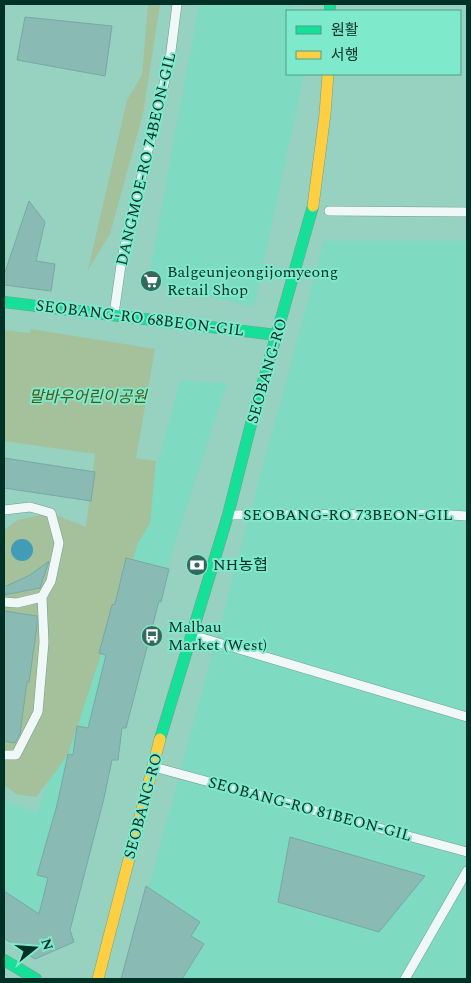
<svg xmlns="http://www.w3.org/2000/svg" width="471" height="983" viewBox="0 0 471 983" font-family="Spectral,'Noto Sans KR',serif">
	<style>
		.built { fill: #7edac1 }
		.green { fill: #a4c19b }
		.water { fill: #429cb6 }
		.building { fill: #89bab3; stroke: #76a9a1 }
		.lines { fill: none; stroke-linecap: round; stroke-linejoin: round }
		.lane-casing { stroke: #6e9e92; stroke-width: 10 }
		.fast-casing { stroke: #6e9e92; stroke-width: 12 }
		.slow-casing { stroke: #6e9e92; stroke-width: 12 }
		.lane { stroke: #eff8f6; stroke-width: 9 }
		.fast { stroke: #16e098; stroke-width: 11 }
		.slow { stroke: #ffcf43; stroke-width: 11 }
		.labels { text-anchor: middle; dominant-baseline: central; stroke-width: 4; stroke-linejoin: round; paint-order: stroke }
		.street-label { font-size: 16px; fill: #003126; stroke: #7fe9cb }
		.poi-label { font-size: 16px; fill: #003126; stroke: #7fe9cb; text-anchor: start }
		.park-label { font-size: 16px; font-style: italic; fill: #525615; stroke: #7fe9cb }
	</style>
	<rect width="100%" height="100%" fill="#97d1c0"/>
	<!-- built -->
	<g class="built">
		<polygon points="199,4 292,4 293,11 287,11 287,74 304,74 254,307 148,282"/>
		<polygon points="324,241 467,241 467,979 122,979 152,876"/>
		<polygon points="180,381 227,383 40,959 4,936 4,800 37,813 160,456"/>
	</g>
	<!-- green -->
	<g class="green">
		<polygon points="148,4 160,4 143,114 110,234 88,270 127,100 142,75"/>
		<polygon points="31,329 155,349 136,458 156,461 150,523 138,543 68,754 54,774 36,797 16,794 4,785 4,530 18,520 51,513 86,527 95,454 4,441 4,330 30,333"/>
	</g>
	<!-- water -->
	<circle class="water" cx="22" cy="550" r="11"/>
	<!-- building -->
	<g class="building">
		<polygon points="25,17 112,26 105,76 17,60"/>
		<polygon points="29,201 45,222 36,261 55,264 51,291 4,285 4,275"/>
		<polygon points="4,458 95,472 91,501 4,488"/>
		<polygon points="126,558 169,569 161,602 159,601 126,728 122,728 118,760 112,760 104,798 70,930 74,942 35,959 4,938 4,891 39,914 48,878 37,875 57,805 68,754 73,755 77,726 88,728 106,655 99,653 112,605 115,604"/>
		<polygon points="49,561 40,588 4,595 4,587 30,575"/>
		<polygon points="4,611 37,616 37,626 29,682 27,682 20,734 15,743 4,741"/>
		<polygon points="290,837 425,876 379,932 278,902"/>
		<polygon points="146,886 200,922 191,936 204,944 182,979 121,979"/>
	</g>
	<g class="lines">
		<!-- lane casing -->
		<g class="lane-casing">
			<g id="lane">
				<polyline points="329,211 467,212"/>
				<polyline points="114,314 122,258 170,59 177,4"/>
				<polyline points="4,510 30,507 51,513 59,543 51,581 42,597 44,642 38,712 16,755 4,755"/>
				<polyline points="229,515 434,514 467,516"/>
				<polyline points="4,602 17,603 42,597"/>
				<polyline points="192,635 467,717"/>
				<polyline points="154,767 467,852"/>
				<polyline points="405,979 467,871"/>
			</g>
		</g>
		<!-- fast casing -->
		<g class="fast-casing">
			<g id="fast">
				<polyline points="330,4 330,11"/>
				<polyline points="4,302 277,335"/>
				<polyline points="160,739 228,515 250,428 313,206"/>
				<polyline points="4,960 36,979"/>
			</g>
		</g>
		<!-- slow casing -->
		<g class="slow-casing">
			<g id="slow">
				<polyline points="313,206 325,114 328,74"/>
				<polyline points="98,979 160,739"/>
			</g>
		</g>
		<!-- lane -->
		<use href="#lane" class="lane"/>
		<!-- fast -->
		<use href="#fast" class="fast"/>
		<!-- slow -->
		<use href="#slow" class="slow"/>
	</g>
	<!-- icons -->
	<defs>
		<g id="supermarket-disc" transform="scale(1.125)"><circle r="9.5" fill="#35695c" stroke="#7fe9cb"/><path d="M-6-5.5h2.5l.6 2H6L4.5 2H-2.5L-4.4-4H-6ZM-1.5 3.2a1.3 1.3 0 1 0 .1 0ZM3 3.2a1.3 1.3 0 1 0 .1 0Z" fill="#fff"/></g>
		<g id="bank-disc" transform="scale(1.125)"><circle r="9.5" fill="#35695c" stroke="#7fe9cb"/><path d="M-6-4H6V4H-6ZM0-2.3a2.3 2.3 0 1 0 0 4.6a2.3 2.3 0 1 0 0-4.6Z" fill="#fff"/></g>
		<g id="bus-disc" transform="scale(1.125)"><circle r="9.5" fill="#35695c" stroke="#7fe9cb"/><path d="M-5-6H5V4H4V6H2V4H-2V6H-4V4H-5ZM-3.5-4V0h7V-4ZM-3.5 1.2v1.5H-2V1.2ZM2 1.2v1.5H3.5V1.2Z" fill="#fff"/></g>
	</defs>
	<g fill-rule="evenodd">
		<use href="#supermarket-disc" x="151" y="281"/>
		<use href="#bank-disc" x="197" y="565"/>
		<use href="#bus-disc" x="152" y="636"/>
	</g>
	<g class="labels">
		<!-- street labels -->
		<g class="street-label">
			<text transform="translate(146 159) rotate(-77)">DANGMOE-RO 74BEON-GIL</text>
			<text transform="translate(140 318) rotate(7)">SEOBANG-RO 68BEON-GIL</text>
			<text transform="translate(267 371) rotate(-74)">SEOBANG-RO</text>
			<text x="348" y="515">SEOBANG-RO 73BEON-GIL</text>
			<text transform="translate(143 806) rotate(-75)">SEOBANG-RO</text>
			<text transform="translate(310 809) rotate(15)">SEOBANG-RO 81BEON-GIL</text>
		</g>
		<!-- poi labels -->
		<g class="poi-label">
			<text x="167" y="272">Balgeunjeongijomyeong<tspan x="167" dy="18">Retail Shop</tspan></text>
			<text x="213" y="565">NH농협</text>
			<text x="168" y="627">Malbau<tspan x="168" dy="18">Market (West)</tspan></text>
		</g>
		<!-- park labels -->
		<g class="park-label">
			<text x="88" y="397">말바우어린이공원</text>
		</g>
	</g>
	<!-- border -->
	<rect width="471" height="983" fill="none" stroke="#003126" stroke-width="10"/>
	<!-- legend -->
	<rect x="286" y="10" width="175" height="65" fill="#7fe9cb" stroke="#4c9f89"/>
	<rect x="296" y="26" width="25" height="8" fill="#16e098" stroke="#4c9f89"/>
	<text x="331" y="35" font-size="15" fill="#003126">원활</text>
	<rect x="296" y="51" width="25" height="8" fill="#ffcf43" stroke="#4c9f89"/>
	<text x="331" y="60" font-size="15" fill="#003126">서행</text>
	<!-- north arrow -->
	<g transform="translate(35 948) rotate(73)" stroke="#7fe9cb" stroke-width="4" paint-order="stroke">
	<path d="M0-4L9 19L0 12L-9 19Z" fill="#003126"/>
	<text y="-8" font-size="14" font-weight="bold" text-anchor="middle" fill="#003126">N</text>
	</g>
</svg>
